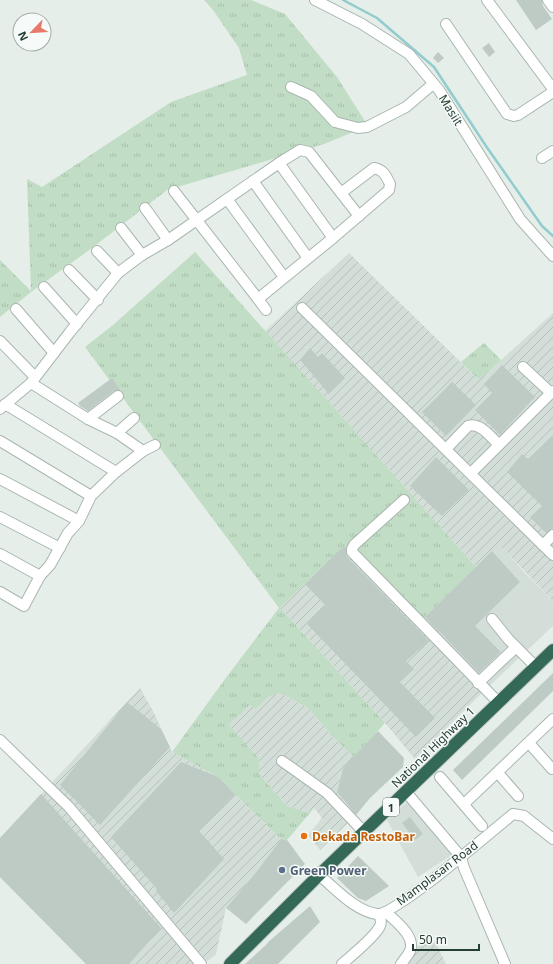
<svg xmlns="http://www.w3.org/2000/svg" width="553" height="964" viewBox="0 0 553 964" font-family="'Noto Sans',sans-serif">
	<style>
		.built { fill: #d4ded8 }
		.industrial { fill: url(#industrial-furrows) }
		.grass { fill: url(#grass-tufts) }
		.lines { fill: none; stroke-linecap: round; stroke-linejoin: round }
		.stream { stroke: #93ccce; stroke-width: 2.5 }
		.building { fill: #becbc5 }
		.minor-casing { stroke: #a9b6af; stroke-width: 12 }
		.highway-casing { stroke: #c2c9c6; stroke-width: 14 }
		.minor { stroke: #fff; stroke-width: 10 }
		.highway { stroke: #346957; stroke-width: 12 }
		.food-dot { fill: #e8710a; stroke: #f6faf8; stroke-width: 1.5 }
		.service-dot { fill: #5c6f8a; stroke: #f6faf8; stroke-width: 1.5 }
		.labels { text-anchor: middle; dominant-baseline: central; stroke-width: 3; stroke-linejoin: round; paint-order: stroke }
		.shield { fill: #f6faf8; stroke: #647770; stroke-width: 1 }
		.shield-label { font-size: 11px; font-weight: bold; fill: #263f35 }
		.street-label { font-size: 12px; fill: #263f35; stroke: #f6faf8 }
		.food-label { font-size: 12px; font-weight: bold; fill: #c56008; stroke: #f6faf8; text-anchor: start }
		.service-label { font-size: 12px; font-weight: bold; fill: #4e5e75; stroke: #f6faf8; text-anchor: start }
	</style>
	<defs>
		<pattern id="industrial-furrows" width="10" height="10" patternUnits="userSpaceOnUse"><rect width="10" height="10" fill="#d4ded8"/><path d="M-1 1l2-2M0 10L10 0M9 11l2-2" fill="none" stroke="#b6c0ba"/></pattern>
		<pattern id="grass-tufts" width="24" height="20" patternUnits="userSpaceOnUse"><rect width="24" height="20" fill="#c1ddc5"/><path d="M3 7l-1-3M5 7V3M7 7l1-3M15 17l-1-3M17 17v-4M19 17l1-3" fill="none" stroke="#a6bfaa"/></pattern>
	</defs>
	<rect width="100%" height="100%" fill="#e6eee9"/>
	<!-- built -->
	<g class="built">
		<polygon points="500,544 523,571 553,601 553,626 485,690 420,622"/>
		<polygon points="409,800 452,855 418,877 387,820"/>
	</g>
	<!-- industrial -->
	<g class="industrial">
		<polygon points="349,253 479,380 553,313 553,601 500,545 476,567 265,331"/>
		<polygon points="344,546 485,690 415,759 385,723 280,608"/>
		<polygon points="140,688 154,713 172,752 218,777 281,839 257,871 226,908 216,954 204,964 86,964 0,877 0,838"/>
		<polygon points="280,693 308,708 334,738 354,757 343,768 337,792 355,816 320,850 308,835 322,818 314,808 307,812 287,806 259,774 229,725 250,705 256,709 269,695"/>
		<polygon points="423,941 436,943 446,964 401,964"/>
	</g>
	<!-- grass -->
	<g class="grass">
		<polygon points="204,0 251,0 285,14 337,77 368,126 324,144 167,190 92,248 31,292 0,317 0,260 31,291 27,179 42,187 171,102 247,75 239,48 213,10"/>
		<polygon points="195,252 476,567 420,622 344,546 280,608 385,723 354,757 334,738 308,708 280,693 269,696 256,709 250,705 229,725 259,759 259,774 287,806 307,812 314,808 287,840 281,839 218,777 172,752 228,675 279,608 85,347 113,325"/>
		<polygon points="484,343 501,360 479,380 461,362"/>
	</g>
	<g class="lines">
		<!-- stream -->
		<polyline class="stream" points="343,0 377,18 434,67 486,146 542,226 553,236"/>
	</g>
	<!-- building -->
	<g class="building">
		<polygon points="516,0 542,0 543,6 552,19 536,30"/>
		<polygon points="489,43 495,52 489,57 482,48"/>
		<polygon points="438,52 444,58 438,63 433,58"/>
		<polygon points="310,348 318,357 322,353 345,378 329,394 300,360"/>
		<polygon points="502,365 535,397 500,435 475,410 492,393 484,384"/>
		<polygon points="112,378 120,390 114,391 88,411 80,406 78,403"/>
		<polygon points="452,382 476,405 446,436 422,412"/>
		<polygon points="553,435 553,528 546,533 530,517 542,506 507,472 522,454 528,459"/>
		<polygon points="436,457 469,490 442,516 410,486"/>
		<polygon points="344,546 346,548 346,552 347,557 429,641 406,661 414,669 400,682 435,718 416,737 307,624 325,605 305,584"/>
		<polygon points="492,551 520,582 475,626 501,652 479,673 439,631 439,632 425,617"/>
		<polygon points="553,673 553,691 462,780 453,770"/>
		<polygon points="127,702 161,729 170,747 100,825 60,785"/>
		<polygon points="378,731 404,758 403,767 370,798 356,815 337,792 343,768"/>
		<polygon points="181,762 218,777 235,794 199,831 224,859 174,913 156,891 157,889 111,837"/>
		<polygon points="41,794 161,928 129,964 86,964 0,877 0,838"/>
		<polygon points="410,817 423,834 415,840 402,823"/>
		<polygon points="281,839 287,840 305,864 246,924 226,908 257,871"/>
		<polygon points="358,856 389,886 366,901 358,898 337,878"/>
		<polygon points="310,906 320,922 278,964 245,964 268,943 267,943"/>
	</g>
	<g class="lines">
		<!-- minor casing -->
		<g class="minor-casing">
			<g id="minor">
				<polyline points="315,0 362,24 409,54 439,90 520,219 553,256"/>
				<polyline points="487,0 553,89"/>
				<polyline points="548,0 553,7"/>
				<polyline points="446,24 507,114 514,116 518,115 553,92"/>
				<polyline points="291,87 311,96 335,122 358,128 367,127 406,107 433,84"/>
				<polyline points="542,158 553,151"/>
				<polyline points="279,163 333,238"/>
				<polyline points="253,181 308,258"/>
				<polyline points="174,191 258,299"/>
				<polyline points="341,193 359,216"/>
				<polyline points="227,199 284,277"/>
				<polyline points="145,208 168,240"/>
				<polyline points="121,228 142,255"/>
				<polyline points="97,251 118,273"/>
				<polyline points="69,270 98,300"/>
				<polyline points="44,287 77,324"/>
				<polyline points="302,308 553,555"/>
				<polyline points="16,309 54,353"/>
				<polyline points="0,341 35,377"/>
				<polyline points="523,367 551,393"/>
				<polyline points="5,404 116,472"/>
				<path d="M0,409L31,383L70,332L118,273L142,255L168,240L279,163L300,150L309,152L341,193L374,168C384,170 386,176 390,184L389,190L333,238L258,299L266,310"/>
				<polyline points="88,419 118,396"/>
				<polyline points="117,433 134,418"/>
				<polyline points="0,441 91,496"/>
				<path d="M446,449L468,426C480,422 491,437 499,445"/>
				<polyline points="143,451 155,445"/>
				<polyline points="471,473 553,391"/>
				<polyline points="0,479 79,521"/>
				<polyline points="404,500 354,545 352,549 352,552 499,703"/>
				<polyline points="0,517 60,548"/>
				<polyline points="543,545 553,535"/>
				<polyline points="0,554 40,576"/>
				<polyline points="0,592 24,606 40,576 50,565 68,533 79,521 91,496 116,472 143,451 117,433 88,419 31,383"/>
				<polyline points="492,619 509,640 536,667"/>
				<polyline points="478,683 516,647"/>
				<polyline points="0,740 69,807 201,964"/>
				<polyline points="529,743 552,769"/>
				<polyline points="282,761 327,793 364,832"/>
				<polyline points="498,773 518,796"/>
				<polyline points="440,777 482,826"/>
				<polyline points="406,792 461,857 464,868 505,964"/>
				<polyline points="464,804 553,719"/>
				<path d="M319,875C336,889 355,911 377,914C393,916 495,829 513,814L524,816L553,839"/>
				<path d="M386,912C395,921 416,936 410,951C408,955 404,960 401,964"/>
				<path d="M342,964C351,956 375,937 380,926C382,923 380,918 380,914"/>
			</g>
		</g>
		<!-- highway casing -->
		<g class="highway-casing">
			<polyline id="highway" points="230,964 319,875 553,650"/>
		</g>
		<!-- minor -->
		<use href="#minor" class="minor"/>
		<!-- highway -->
		<use href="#highway" class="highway"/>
	</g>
	<!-- markers -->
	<circle class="food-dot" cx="304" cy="836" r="4"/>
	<circle class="service-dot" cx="282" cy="870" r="4"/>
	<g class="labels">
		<!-- shield labels -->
		<rect class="shield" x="383" y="798" width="16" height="18" rx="3"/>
		<g class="shield-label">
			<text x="391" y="807">1</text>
		</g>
		<!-- street labels -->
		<g class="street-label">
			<text transform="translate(451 110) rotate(58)">Masiit</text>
			<text transform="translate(433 747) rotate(-44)">National Highway 1</text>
			<text transform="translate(437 873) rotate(-37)">Mamplasan Road</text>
		</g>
		<!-- food labels -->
		<g class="food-label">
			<text x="312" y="836">Dekada RestoBar</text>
		</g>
		<!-- service labels -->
		<g class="service-label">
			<text x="290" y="870">Green Power</text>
		</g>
	</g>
	<!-- north arrow -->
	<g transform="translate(32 32) rotate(245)"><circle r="19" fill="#f6faf8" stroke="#a3afaa"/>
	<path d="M0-3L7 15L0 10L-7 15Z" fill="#e8796a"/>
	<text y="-6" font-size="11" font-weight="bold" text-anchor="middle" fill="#263f35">N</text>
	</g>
	<!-- scale -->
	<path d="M413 944v6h66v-6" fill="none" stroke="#263f35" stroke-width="2"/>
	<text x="419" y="944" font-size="12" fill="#263f35" stroke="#f6faf8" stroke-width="3" paint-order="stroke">50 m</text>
</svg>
